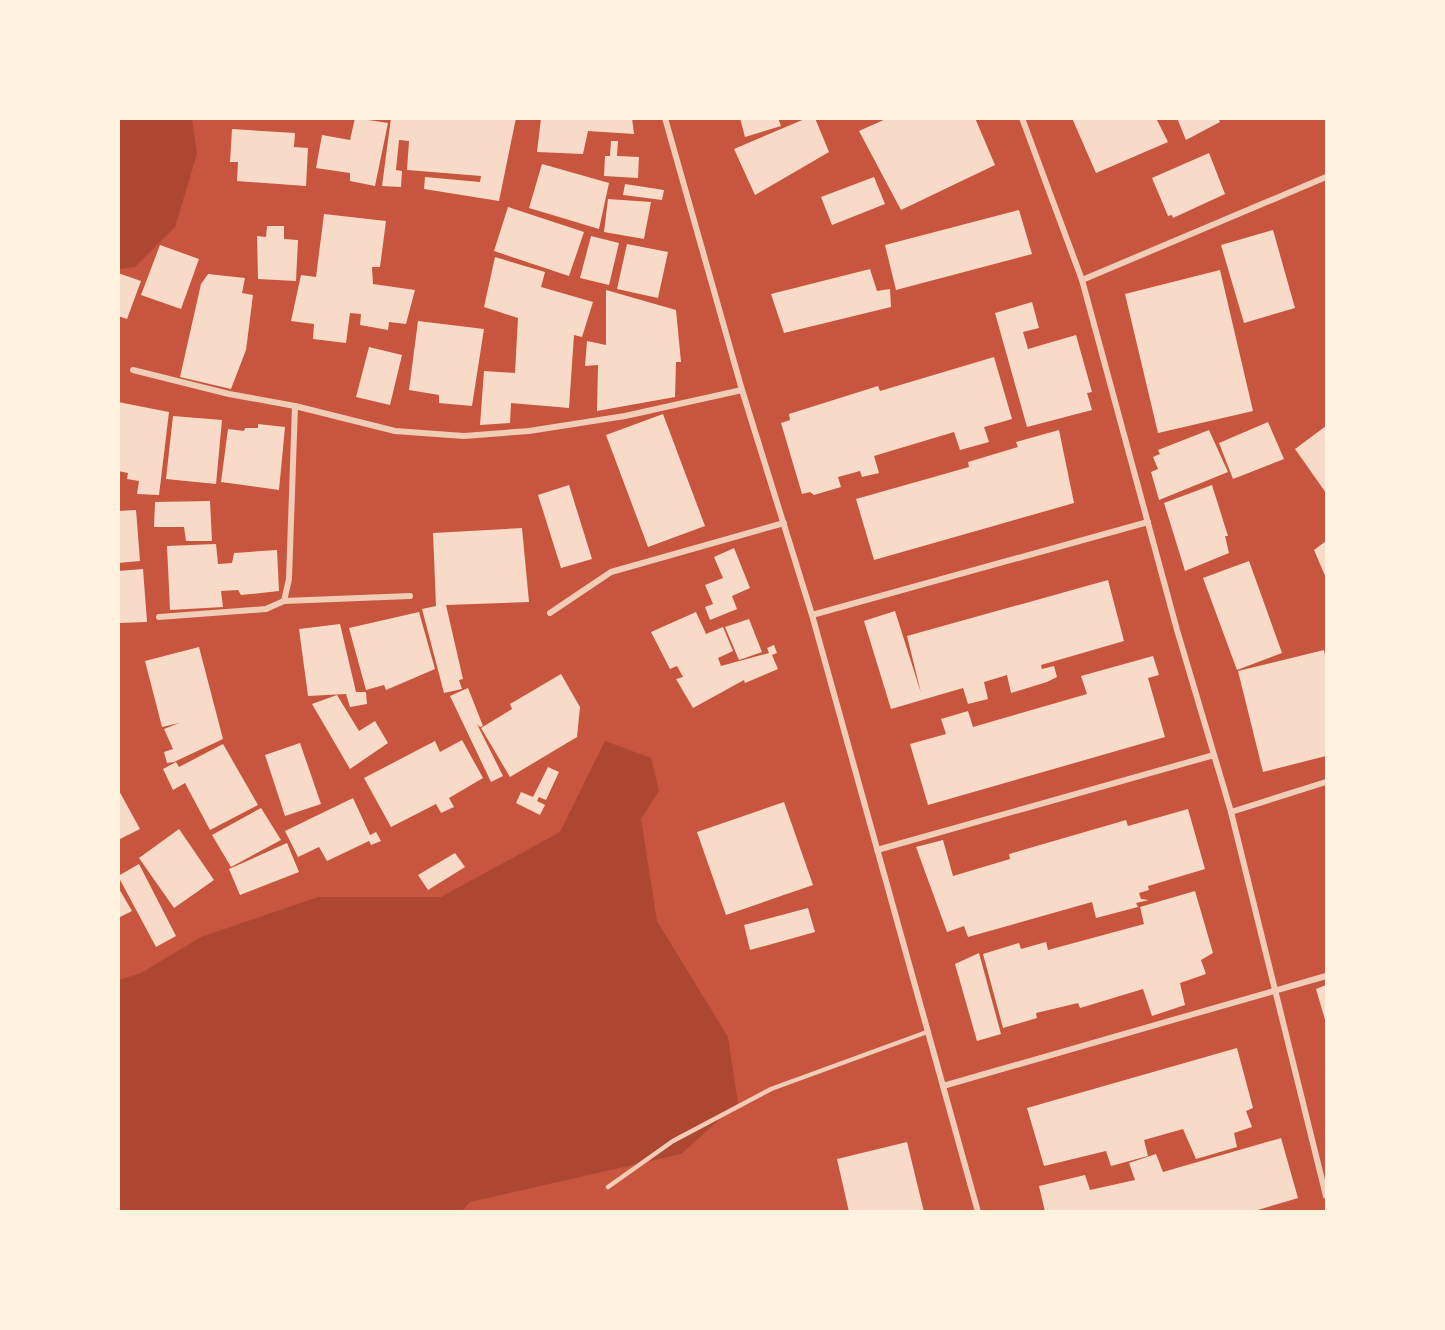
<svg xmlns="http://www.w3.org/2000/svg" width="1445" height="1330" viewBox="0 0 1445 1330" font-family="Raleway,sans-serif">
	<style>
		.green { fill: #ae4732 }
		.building { fill: #f7dbc8 }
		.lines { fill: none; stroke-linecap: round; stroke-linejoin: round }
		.service { stroke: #f1ccb7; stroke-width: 4.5 }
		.minor { stroke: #f1ccb7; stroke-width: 6 }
	</style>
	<rect width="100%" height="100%" fill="#c8553d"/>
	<!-- green -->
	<g class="green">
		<polygon points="118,119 192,119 197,154 175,227 135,267 119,269"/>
		<polygon points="605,741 651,758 659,791 641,819 657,921 728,1037 738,1103 681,1154 470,1202 462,1211 119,1212 119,980 141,973 201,937 318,897 441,897 560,832"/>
	</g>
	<!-- building -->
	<g class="building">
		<polygon points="355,118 388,123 375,186 350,181 350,173 316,168 322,135 350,140"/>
		<polygon points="391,118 516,118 499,201 424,189 425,177 480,182 481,176 407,170 409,141 399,140 396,170 402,171 401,187 382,186"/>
		<polygon points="541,118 632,118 634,134 588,131 583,154 537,152"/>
		<polygon points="740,118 778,118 781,126 745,137"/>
		<polygon points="807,118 815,118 829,152 755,195 734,149"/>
		<polygon points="888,118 975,118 995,165 901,210 859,131"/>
		<polygon points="1072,118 1156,118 1168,142 1096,173"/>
		<polygon points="1177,118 1218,118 1220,122 1186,140"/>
		<polygon points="232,129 295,133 294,147 308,148 306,186 237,181 238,162 230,162"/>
		<polygon points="611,141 618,141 617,156 639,157 638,178 604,176 605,156 610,156"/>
		<polygon points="1209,153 1225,194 1173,218 1172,215 1168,216 1152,178"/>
		<polygon points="542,164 609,183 599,229 529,208"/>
		<polygon points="874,177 885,204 832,225 821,197"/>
		<polygon points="625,184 664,190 662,200 623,195"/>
		<polygon points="608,199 651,202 644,239 604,232"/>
		<polygon points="508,207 584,232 569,276 494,251"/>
		<polygon points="1019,210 1032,254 896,290 885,245"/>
		<polygon points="324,214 386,221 380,267 372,267 373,284 415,290 406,324 389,322 388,330 360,325 361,314 350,313 346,343 313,339 314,324 291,321 301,275 316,277"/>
		<polygon points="267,226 284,226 284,239 298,240 296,281 258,279 257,236 266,237"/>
		<polygon points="1273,230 1295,308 1244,323 1221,245"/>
		<polygon points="591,236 619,243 609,285 580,278"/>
		<polygon points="627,244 668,252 658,298 617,289"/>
		<polygon points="160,245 199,259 181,309 141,295"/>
		<polygon points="495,257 545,272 541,287 593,302 582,337 574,335 569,408 511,403 510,423 480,425 484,371 515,373 518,318 484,307"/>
		<polygon points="870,269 877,291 890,289 891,307 784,333 771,294"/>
		<polygon points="1220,270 1253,411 1158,433 1125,294"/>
		<polygon points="118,273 141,281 127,319 118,316"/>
		<polygon points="208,274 245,278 242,293 253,295 246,350 231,389 180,377 201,284"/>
		<polygon points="606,290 676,310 681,362 676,362 675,397 597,411 598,365 585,366 587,341 606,345"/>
		<polygon points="1032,302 1039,328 1023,332 1028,349 1076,335 1092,392 1087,393 1092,410 1027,427 995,313"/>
		<polygon points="418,321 484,329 472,406 439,403 439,395 409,390"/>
		<polygon points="369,347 402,355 390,405 356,397"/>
		<polygon points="994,357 1012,419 984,427 989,442 960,450 954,432 874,456 879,473 862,477 860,471 838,477 841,487 814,495 810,492 802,494 781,423 790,420 789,414 878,386 880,391"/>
		<polygon points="118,402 169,412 159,495 137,494 139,481 127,479 128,473 118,471"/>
		<polygon points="663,414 705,526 648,547 606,435"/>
		<polygon points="173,416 222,420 216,484 166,479"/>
		<polygon points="1268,422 1284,459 1233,479 1219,443"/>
		<polygon points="258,424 285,427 279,490 221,482 228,429 244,431 245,428 258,428"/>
		<polygon points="1326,426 1326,493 1295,449"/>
		<polygon points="1059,430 1074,503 874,560 856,499 969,467 968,462 1018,447 1016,442"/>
		<polygon points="1209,430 1228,472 1159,500 1151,472 1158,469 1153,457 1160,454 1158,450"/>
		<polygon points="569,485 592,559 561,568 538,495"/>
		<polygon points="1212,485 1228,536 1225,536 1229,553 1185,571 1164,503"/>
		<polygon points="210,501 212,541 186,541 184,527 154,527 155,502"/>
		<polygon points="136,510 140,561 118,563 118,511"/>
		<polygon points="522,528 529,602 446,605 463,679 459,680 462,689 444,693 422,609 436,606 433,533"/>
		<polygon points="1326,541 1326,578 1314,550"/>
		<polygon points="216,544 218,564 232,563 234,553 277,550 279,591 241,595 238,590 221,591 223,607 170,610 167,546"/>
		<polygon points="734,548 750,588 732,596 737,609 710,620 705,607 713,604 705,585 723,578 714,557"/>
		<polygon points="1249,561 1282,653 1237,670 1203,578"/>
		<polygon points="143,569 147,622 119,623 118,571"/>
		<polygon points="1108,580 1124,641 1041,665 1042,669 1054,666 1057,677 1047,682 1011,693 1007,675 984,682 988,699 968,704 963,688 891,709 864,621 895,611 921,693 907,636"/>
		<polygon points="419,612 435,669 386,690 384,685 366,690 349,628"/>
		<polygon points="696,612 706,634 723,627 733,651 718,658 721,666 769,653 767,648 774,645 777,653 772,655 778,669 745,683 744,680 693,708 676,679 683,677 677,666 670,669 651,632"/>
		<polygon points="749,619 762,652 739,660 725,627"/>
		<polygon points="340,624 356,692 366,692 367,704 350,707 346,694 308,696 299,629"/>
		<polygon points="199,647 223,739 174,762 167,763 164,752 173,749 164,729 179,723 162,727 145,661"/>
		<polygon points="1324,650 1326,661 1326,756 1263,772 1238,671"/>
		<polygon points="1153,656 1159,675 1148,678 1165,737 928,805 910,744 946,734 941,719 968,711 973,727 1087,694 1081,676"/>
		<polygon points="561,674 580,707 577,737 510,777 481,728 512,709 510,704"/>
		<polygon points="468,688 483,726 480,727 477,724 503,776 491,782 450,696"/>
		<polygon points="337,695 359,731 375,721 388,743 350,769 312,704"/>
		<polygon points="462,740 483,778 449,798 454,807 441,813 436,804 391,827 364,778 435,741 440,752"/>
		<polygon points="300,743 321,804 285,816 265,755"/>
		<polygon points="223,744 258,805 210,830 185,783 173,790 163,769 176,762 179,767"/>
		<polygon points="548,767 559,772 546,800 539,797 537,801 545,805 540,815 516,803 521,792 533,797"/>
		<polygon points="118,789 140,829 118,840"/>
		<polygon points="353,798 370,835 376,832 381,841 371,845 369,841 327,861 319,847 298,857 285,831"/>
		<polygon points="784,802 813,885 726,915 697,832"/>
		<polygon points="261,808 281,840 231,867 212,835"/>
		<polygon points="1188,809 1205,869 1148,886 1149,890 1139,893 1141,899 1149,900 1136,903 1138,907 1096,918 1092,902 968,937 964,926 947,932 916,847 943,840 953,876 1010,859 1009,854 1126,820 1128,826"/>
		<polygon points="179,829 214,880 174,908 139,858"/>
		<polygon points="287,843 299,872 240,895 229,869"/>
		<polygon points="455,853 465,867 428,890 418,875"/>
		<polygon points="139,864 176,936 156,947 118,876"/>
		<polygon points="118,887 132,911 118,918"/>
		<polygon points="1195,891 1213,953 1201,960 1206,974 1180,983 1185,1005 1152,1016 1143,989 1080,1008 1078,1003 1036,1013 1037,1018 1003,1028 983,954 1019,943 1021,949 1046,942 1048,950 1144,924 1140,907"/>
		<polygon points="808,908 815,932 750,950 744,925"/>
		<polygon points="979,953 1001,1034 977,1041 955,964"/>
		<polygon points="1326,985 1326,1023 1316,989"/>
		<polygon points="1237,1048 1253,1108 1246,1111 1252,1127 1234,1133 1237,1147 1196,1159 1183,1129 1144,1140 1148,1156 1111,1166 1106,1151 1044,1166 1027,1108"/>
		<polygon points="1281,1138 1298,1198 1251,1212 1045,1212 1039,1186 1085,1175 1090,1190 1135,1180 1129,1163 1156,1154 1163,1172"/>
		<polygon points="907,1142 924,1212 849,1212 837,1159"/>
	</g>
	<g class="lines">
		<!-- service -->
		<polyline class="service" points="608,1187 673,1141 771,1089 927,1032"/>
		<!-- minor -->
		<g class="minor">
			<polyline points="665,118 742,390 812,615 978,1212"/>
			<polyline points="1022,118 1082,280 1177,630 1231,812 1326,1196"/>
			<polyline points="1082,280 1326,177"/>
			<polyline points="133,370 229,394 295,406 395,431 464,436 529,431 625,416 742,390"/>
			<polyline points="284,601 410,596"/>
			<polyline points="550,613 611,572 784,523"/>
			<polyline points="812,615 1148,522"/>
			<polyline points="159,617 266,609 284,601 289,579 295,406"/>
			<polyline points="1231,812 1326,782"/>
			<polyline points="877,850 1214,755"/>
			<polyline points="943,1086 1326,976"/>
		</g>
	</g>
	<!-- border -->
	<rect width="1445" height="1330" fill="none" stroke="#fff3e0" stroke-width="240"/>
</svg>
